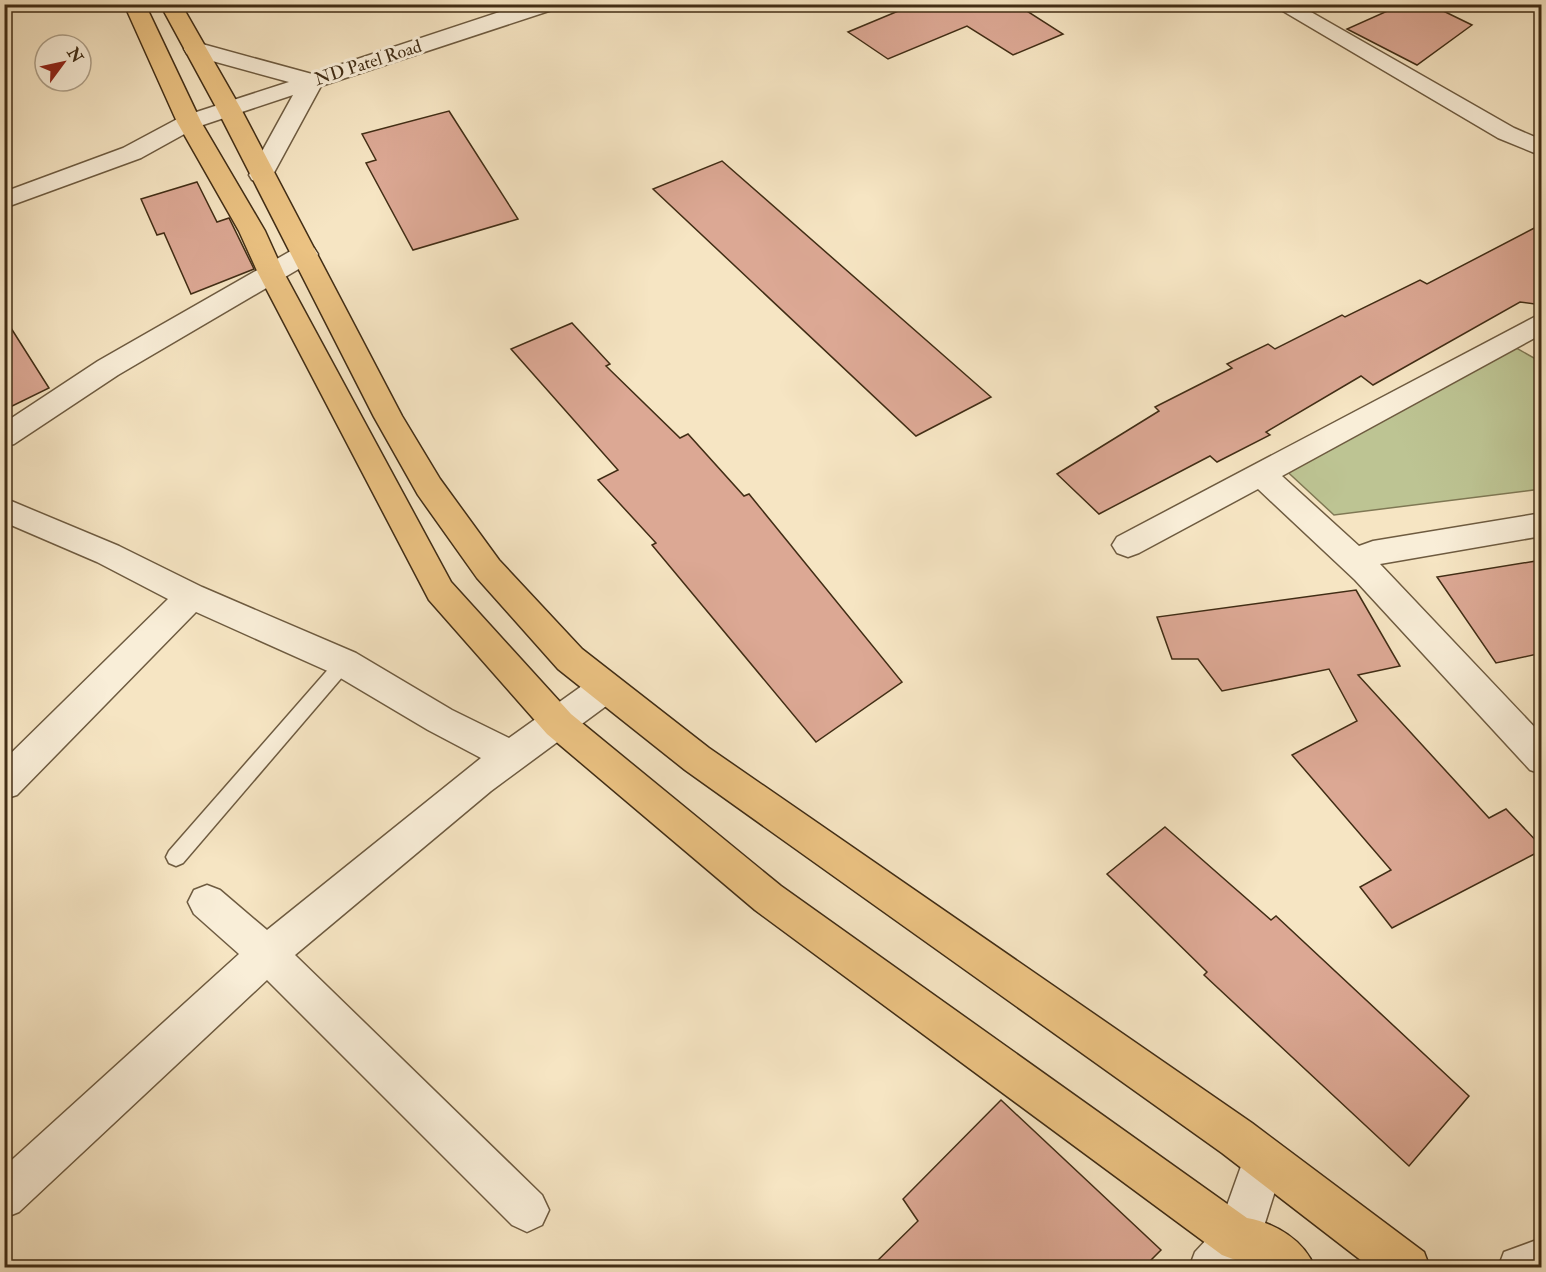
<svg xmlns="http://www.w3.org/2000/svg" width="1546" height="1272" viewBox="0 0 1546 1272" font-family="'IM FELL Double Pica',serif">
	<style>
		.green { fill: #bdc493; stroke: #7f7854; stroke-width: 1.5 }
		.building { fill: #dca894; stroke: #412d15; stroke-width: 1.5 }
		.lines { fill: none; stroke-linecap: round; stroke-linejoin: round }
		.lane-casing { stroke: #6e5b40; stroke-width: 3 }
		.street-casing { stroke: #6e5b40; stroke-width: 3 }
		.highway-casing { stroke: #412d15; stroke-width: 3 }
		.lane { fill: #f9eed8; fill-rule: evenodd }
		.street { fill: #f9eed8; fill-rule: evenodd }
		.highway { fill: #ebc282; fill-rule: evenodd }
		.labels { text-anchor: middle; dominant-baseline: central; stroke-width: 6; stroke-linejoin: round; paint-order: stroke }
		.far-street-label { font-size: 18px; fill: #412d15; stroke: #f9eed8 }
	</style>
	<rect width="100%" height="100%" fill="#f6e5c3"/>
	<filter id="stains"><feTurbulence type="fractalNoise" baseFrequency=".00333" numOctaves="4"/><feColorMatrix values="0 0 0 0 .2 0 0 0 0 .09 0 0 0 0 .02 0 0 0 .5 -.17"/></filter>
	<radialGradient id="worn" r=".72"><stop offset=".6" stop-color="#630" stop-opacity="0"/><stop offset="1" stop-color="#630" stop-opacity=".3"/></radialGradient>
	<!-- green -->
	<polygon class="green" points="1511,345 1541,362 1541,489 1334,515 1279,464"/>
	<!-- building -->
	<g class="building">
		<polygon points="915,4 1016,4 1063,34 1013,55 967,26 888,59 848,32"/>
		<polygon points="1403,4 1429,4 1472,25 1417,65 1347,29"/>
		<polygon points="449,111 518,219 413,250 366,163 376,160 362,134"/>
		<polygon points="722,161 991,397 916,436 653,189"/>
		<polygon points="197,182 217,222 229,218 254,269 191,294 164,233 157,235 141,199"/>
		<polygon points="1542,224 1542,305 1520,302 1373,385 1361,376 1266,432 1270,435 1217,462 1210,456 1099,514 1057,474 1159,411 1155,407 1232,368 1227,364 1268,344 1275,349 1342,315 1345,317 1420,280 1427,284"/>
		<polygon points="4,317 49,388 4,410"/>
		<polygon points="572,323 610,364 606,366 680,438 688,434 744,496 749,494 902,682 816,742 652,545 656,543 598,480 618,470 511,349"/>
		<polygon points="1542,560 1542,653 1496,663 1437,577"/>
		<polygon points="1356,590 1400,666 1358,675 1489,818 1506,809 1542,847 1542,850 1392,928 1360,887 1391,870 1292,755 1357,721 1329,669 1222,691 1198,659 1172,659 1157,617"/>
		<polygon points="1165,827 1271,920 1276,916 1469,1096 1409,1166 1204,975 1207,972 1107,874"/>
		<polygon points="1001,1100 1161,1250 1143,1268 870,1268 918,1221 903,1199"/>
	</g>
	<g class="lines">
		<!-- lane casing -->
		<g class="lane-casing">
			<polygon id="lane" points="344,656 350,658 353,663 350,668 183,863 176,866 169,863 166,857 169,851 338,658"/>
		</g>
		<!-- street casing -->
		<g class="street-casing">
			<g id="street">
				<polygon points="524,4 557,4 555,9 321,86 270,180 261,182 252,180 249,175 293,95 197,127 141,158 4,208 4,192 123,148 181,117 289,82 187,54 184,49 187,44 195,42 312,74"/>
				<polygon points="1271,4 1297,4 1514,128 1542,140 1542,156 1498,138"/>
				<polygon points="305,246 314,248 318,254 314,260 118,375 14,444 4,447 4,423 98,361 296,248"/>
				<polygon points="1542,313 1542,334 1282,476 1359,546 1373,541 1542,513 1542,536 1380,564 1542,735 1542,774 1530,770 1355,580 1258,489 1139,553 1128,557 1117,553 1112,545 1117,537"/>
				<polygon points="4,498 119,546 202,587 356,653 452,710 509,738 593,678 605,674 617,678 622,688 617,698 491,791 295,955 542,1195 549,1210 542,1225 527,1232 512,1225 267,980 19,1212 4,1218 4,1167 239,954 194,914 188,902 194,890 207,885 220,890 267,930 481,758 428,730 332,673 196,612 17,795 4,799 4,760 168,599 97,562 4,522"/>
				<polygon points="1264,1138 1279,1144 1285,1159 1260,1239 1254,1255 1242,1268 1189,1268 1195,1252 1220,1225 1249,1144"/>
				<polygon points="1542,1238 1542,1268 1498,1268 1504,1252"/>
			</g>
		</g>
		<!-- highway casing -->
		<g class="highway-casing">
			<g id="highway">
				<path d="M124,4H145L201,122L265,231L284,273L451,582L571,714L781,886L1247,1218C1275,1223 1304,1240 1315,1268H1257L1222,1255L755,910L547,734L429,600L258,273L239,231L177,122Z"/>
				<polygon points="160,4 181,4 241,109 402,416 440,479 499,560 582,649 709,748 1252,1123 1424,1252 1430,1268 1371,1268 1222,1153 685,770 558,669 477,578 418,495 374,417 217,109"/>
			</g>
		</g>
		<!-- lane -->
		<use href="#lane" class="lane"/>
		<!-- street -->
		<use href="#street" class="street"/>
		<!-- highway -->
		<use href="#highway" class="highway"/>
	</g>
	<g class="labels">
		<!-- far-street labels -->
		<g class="far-street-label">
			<text transform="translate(368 63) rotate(-18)">ND Patel Road</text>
		</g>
	</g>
	<!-- margin -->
	<rect width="1546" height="1272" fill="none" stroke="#f6e5c3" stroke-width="24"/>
	<rect x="6" y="6" width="1534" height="1260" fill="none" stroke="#412d15" stroke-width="3"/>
	<rect x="12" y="12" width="1522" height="1248" fill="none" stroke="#412d15" stroke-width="1.5"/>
	<!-- north arrow -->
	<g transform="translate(63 63) rotate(57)"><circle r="28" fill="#f9eed8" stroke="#afa18a" stroke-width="1.5"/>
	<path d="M0-4.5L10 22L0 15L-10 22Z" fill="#8f2418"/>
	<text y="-9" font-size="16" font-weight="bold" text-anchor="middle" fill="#412d15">N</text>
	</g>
	<rect width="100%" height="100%" filter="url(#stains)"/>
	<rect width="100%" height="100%" fill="url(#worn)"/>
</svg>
